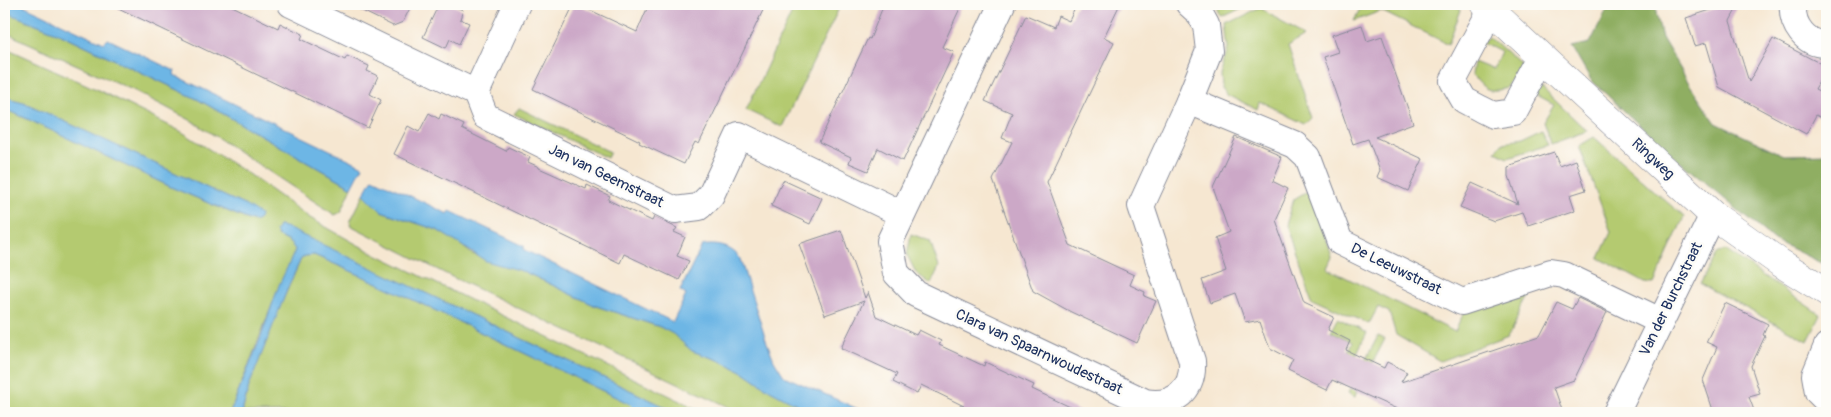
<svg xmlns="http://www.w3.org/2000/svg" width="1831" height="417" viewBox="0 0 1831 417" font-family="Pangolin,sans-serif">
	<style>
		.green { fill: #b4ca6f; stroke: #687c66 }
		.forest { fill: #8fae62; stroke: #556e60 }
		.water { fill: #6db6e5; stroke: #4472a2 }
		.building { fill: #cca8c7 }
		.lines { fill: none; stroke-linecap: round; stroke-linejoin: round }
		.street-casing { stroke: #888b98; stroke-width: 28 }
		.secondary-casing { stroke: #888b98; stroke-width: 29 }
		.street { stroke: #fff; stroke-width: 26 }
		.secondary { stroke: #fff; stroke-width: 28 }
		.labels { text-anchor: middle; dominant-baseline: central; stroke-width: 5; stroke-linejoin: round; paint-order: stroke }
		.street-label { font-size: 15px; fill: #1b2f5e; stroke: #fdfcf7 }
	</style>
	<rect width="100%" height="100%" fill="#fdfcf7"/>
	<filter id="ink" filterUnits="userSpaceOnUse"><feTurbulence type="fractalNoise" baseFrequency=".02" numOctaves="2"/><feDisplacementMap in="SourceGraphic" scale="10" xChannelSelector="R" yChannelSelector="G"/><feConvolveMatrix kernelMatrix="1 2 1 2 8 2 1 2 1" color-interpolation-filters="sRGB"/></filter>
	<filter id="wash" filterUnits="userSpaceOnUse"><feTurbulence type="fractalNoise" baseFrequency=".0096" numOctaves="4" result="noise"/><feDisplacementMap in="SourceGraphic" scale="20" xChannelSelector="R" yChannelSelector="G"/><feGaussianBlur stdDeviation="1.12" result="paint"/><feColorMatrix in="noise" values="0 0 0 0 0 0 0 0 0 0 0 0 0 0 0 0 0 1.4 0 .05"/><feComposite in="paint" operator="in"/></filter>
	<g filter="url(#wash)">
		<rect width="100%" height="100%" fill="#f6e7d1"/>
		<!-- green -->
		<g class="green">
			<polygon points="796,4 841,4 782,127 746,110"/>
			<polygon points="1215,4 1251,4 1222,18"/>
			<polygon points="1362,4 1454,4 1461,10 1448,44 1381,11 1354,21"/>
			<polygon points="1261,8 1307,33 1288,44 1313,118 1306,125 1260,103 1258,110 1226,94 1221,87 1220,73 1229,48 1226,25"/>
			<polygon points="4,9 13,15 59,33 197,99 352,187 341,212 335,215 194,122 135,91 4,32"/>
			<path d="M1489,36L1524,68L1510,88C1488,92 1486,92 1472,74L1474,62L1494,70L1502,52L1482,42Z"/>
			<polygon points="4,47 96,89 182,132 248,174 310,218 358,245 484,307 706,413 678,413 432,296 281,226 278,226 277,236 289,242 295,249 294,253 275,297 230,413 4,413 4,109 23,117 173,188 246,219 254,222 259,219 246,206 23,102 4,97"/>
			<polygon points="1542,88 1587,131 1551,144 1543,123 1554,105 1535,95"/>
			<polygon points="519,108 610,152 607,158 514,114"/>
			<polygon points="1541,131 1548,145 1507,158 1496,152 1501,144 1520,141"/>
			<polygon points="1594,137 1684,217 1654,284 1645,283 1599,258 1611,232 1579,146"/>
			<polygon points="1311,189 1332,257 1327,268 1455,332 1465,310 1535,286 1509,335 1440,361 1396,335 1389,312 1378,307 1369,324 1312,298 1285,225 1293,200"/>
			<polygon points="364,194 381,211 437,230 457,242 472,254 525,272 596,306 660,327 673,333 692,351 721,361 744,372 770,390 813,413 742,413 454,278 350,225 351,220"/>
			<polygon points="911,234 930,241 939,267 931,284 916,273 907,255"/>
			<polygon points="1725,250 1821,315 1808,341 1700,284 1717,254"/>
			<polygon points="314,255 378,283 630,404 633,407 635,413 242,413 249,386 276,316 301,259 305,256"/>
			<polygon points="1338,318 1367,333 1342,385 1334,381 1353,342 1331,331"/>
			<polygon points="1378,336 1385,339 1355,397 1348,393"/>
		</g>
		<!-- forest -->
		<polygon class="forest" points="1610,4 1656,4 1656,13 1662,38 1690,85 1716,123 1784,155 1827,154 1827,266 1774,240 1668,152 1591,80 1572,47 1590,43"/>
		<!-- water -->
		<g class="water">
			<polygon points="4,4 21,4 104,43 108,39 175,71 174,75 363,166 352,187 197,99 59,33 13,15 4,9"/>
			<polygon points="4,97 23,102 246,206 260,215 259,219 254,222 173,188 23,117 4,109"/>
			<path d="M373,178L448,214L450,211L524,246V250L673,322L686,295L680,291L702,246C715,243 733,246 740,259L766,340L774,360L784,376L867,413H813L770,390L744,372L721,361L692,351L673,334L660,327L596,306L525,272L486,261L437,230L381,211L364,194Z"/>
			<polygon points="278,226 285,227 432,296 678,413 635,413 633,407 630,404 378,283 314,255 305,256 301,259 289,285 249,386 243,408 243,412 230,413 261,337 279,285 294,253 295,249 289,242 277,236 275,231"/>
		</g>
		<g id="blocks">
			<!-- building -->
			<g class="building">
				<polygon points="110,4 228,4 278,28 280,23 292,29 303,34 301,39 345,60 347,56 369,66 367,71 378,76 370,94 381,100 368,128"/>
				<polygon points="348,4 412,4 403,22 393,26"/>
				<polygon points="439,4 449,4 463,10 460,19 469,23 459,44 450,39 446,48 423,37"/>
				<polygon points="574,4 577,4 637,32 649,4 766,4 699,144 695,142 684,164 639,143 640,141 533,89"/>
				<polygon points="884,4 962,4 942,47 954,52 903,161 878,148 868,171 849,163 851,157 819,142 868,38 870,39"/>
				<polygon points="1077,4 1120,4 1104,37 1114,42 1047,182 1070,245 1134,275 1130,285 1145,292 1144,296 1156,301 1137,343 1071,312 1033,291 993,180 1012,142 1002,138 1012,113 985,101 1026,15 1054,27 1058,16 1069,21"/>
				<polygon points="1729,4 1739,4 1730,21 1749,82 1773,39 1827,67 1815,89 1827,95 1827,121 1816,115 1806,134 1719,87 1706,43 1695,46 1686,18"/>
				<polygon points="1362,25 1367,41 1382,36 1413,123 1375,137 1423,159 1408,191 1377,177 1380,170 1368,139 1353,144 1323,57 1338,52 1332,35"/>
				<polygon points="429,113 439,119 441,114 464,125 462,129 506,151 508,147 530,157 528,162 539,167 539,168 586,189 587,185 610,196 608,200 652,221 654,217 677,228 674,232 685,237 677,256 689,261 679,280 624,254 620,263 394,154 408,126 419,132"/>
				<polygon points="1236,137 1282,157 1272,180 1288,188 1274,219 1304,303 1334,317 1328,330 1350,341 1346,350 1384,368 1387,362 1407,372 1401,382 1539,335 1556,302 1572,309 1578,298 1607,312 1574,380 1554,387 1563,413 1406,413 1332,380 1327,390 1288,371 1293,360 1270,348 1260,319 1245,322 1235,294 1210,303 1202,280 1226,271 1215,238 1229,232 1213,187"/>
				<polygon points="1554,152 1560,166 1576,160 1586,190 1570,195 1575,210 1528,226 1522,212 1494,221 1460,207 1472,183 1518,204 1509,176 1509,167"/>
				<polygon points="783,180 822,198 810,224 771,206"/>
				<polygon points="841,230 865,298 868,292 876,316 916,335 919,330 941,341 939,345 984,366 985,362 1034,385 1032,389 1083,413 960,413 964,406 921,385 917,394 893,382 897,374 841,348 864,301 825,315 799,244"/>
				<polygon points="1725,303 1768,324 1763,335 1765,336 1751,366 1760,394 1749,397 1755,413 1714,413 1703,380 1717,347 1706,342"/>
			</g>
		</g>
	</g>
	<g filter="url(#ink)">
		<use href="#blocks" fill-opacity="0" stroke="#888b98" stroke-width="1"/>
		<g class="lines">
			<!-- street casing -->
			<g class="street-casing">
				<g id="street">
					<polyline points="291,4 476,93 485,116 675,210 699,207 711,195 739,135 902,214"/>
					<path d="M1002,4L890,241L896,273L916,294L1145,402C1174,407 1194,391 1192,361L1141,206L1189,101L1209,51L1206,25L1200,14L1189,4"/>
					<path d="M1793,4C1791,24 1805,45 1827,44"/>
					<polyline points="1491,10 1453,81 1464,100 1481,109 1493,115 1513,112 1542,58"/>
					<polyline points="476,93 517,4"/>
					<polyline points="1189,101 1295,145 1308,157 1340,242 1462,302 1551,273 1564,275 1660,321"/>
					<polyline points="1827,346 1815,375 1818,392 1827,401"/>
					<polyline points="1616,413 1713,215"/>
				</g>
			</g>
			<!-- secondary casing -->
			<g class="secondary-casing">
				<polyline id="secondary" points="1485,4 1713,215 1779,262 1827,292"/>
			</g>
			<!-- street -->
			<use href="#street" class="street"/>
			<!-- secondary -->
			<use href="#secondary" class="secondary"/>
		</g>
	</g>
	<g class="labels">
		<!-- street labels -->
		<g class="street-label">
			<text transform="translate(1653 159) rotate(43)">Ringweg</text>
			<text transform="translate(606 176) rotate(26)">Jan van Geemstraat</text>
			<text transform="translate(1396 269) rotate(26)">De Leeuwstraat</text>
			<text transform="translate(1671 299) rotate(-64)">Van der Burchstraat</text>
			<text transform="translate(1039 352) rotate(25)">Clara van Spaarnwoudestraat</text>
		</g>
	</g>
	<!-- margin -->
	<rect width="1831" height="417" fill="none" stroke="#fdfcf7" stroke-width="20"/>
</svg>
